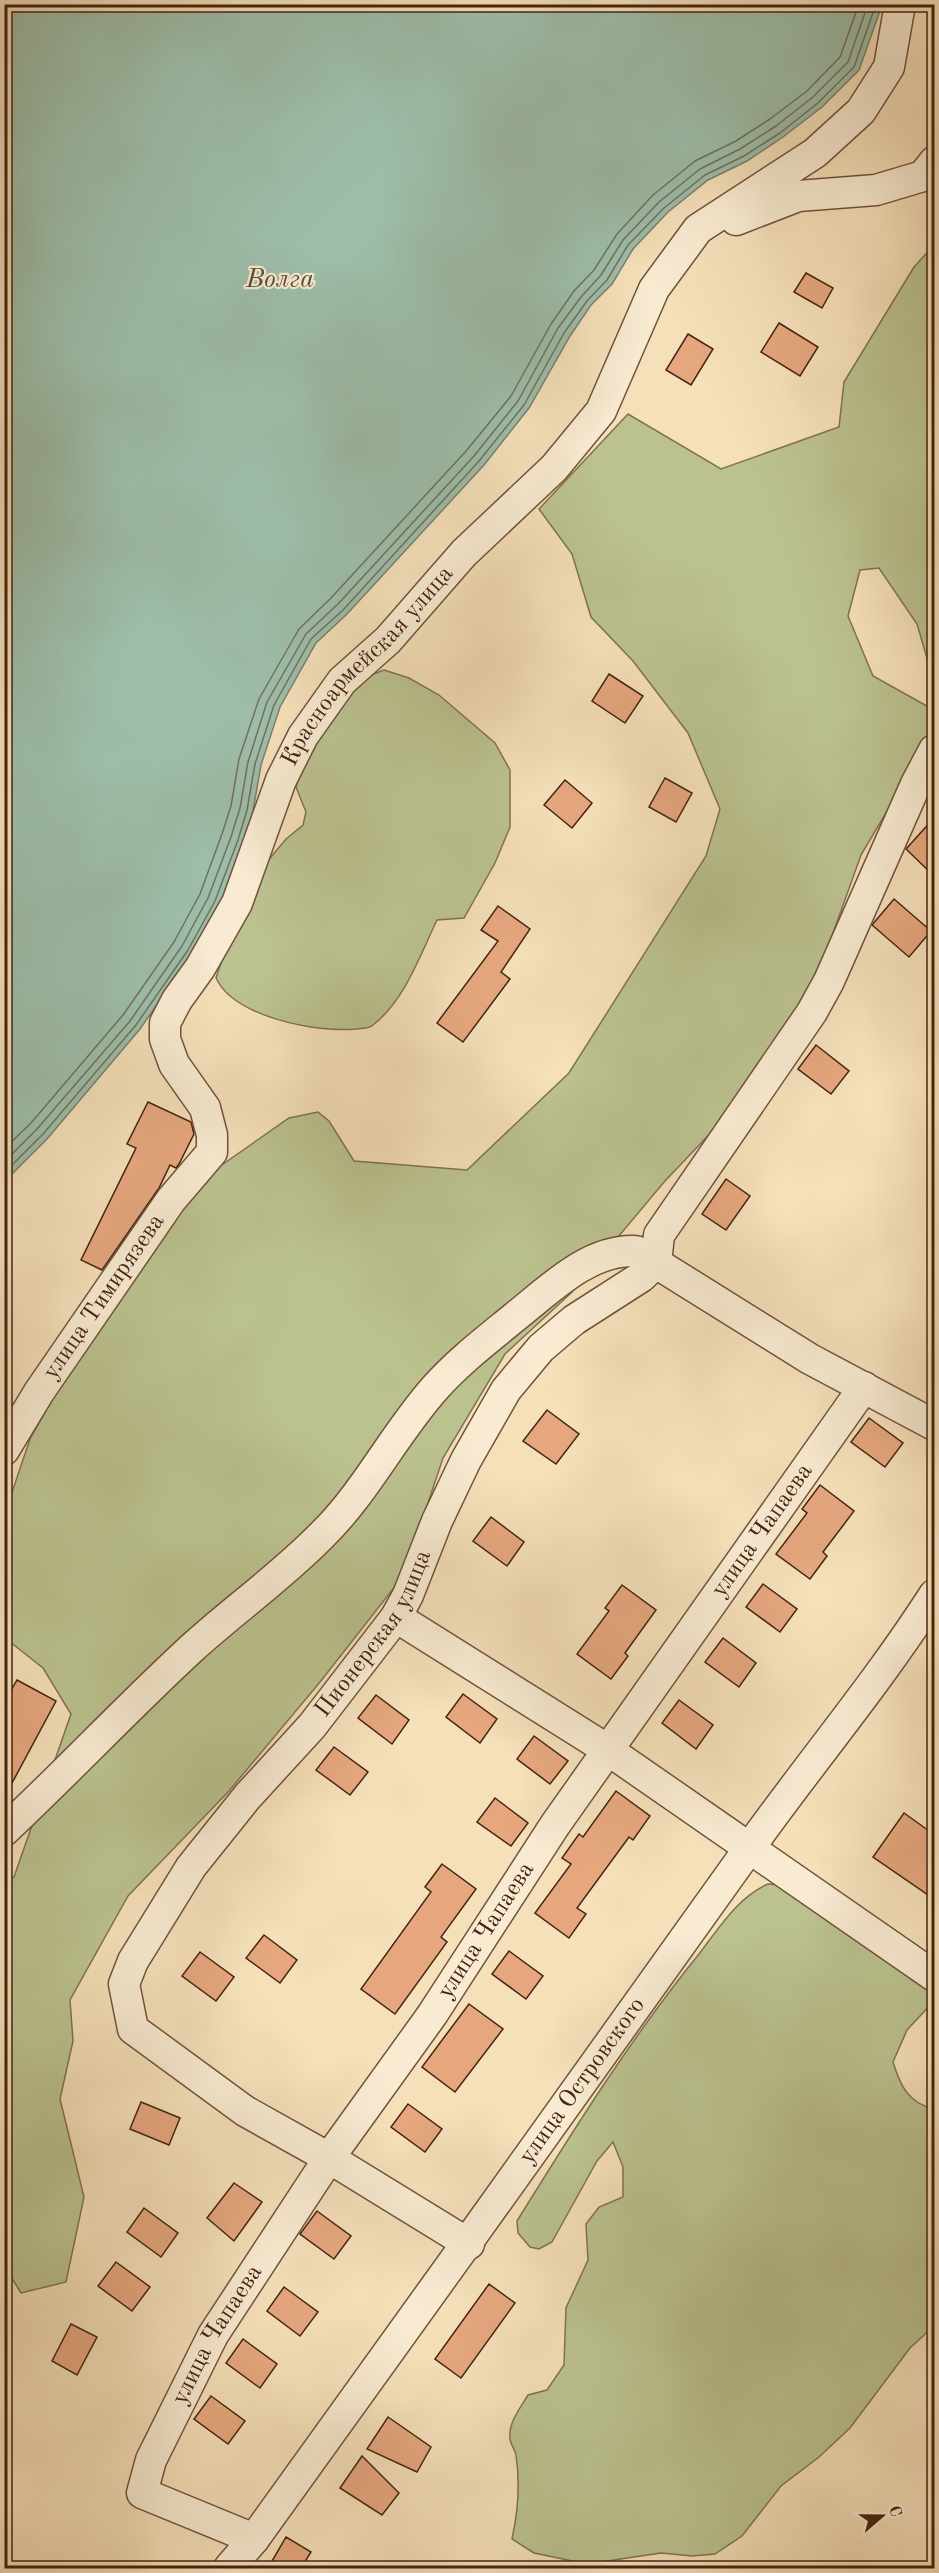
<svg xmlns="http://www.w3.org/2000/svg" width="939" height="2573" viewBox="0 0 939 2573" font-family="'Old Standard TT',serif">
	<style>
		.green { fill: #bbc290; stroke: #807250; stroke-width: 1.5 }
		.water { fill: #9dbeaa; stroke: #7a806d; stroke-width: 1.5 }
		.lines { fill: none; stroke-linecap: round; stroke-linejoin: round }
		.shore { stroke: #71705e; stroke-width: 1.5 }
		.building { fill: #e6a77f; stroke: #452311; stroke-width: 1.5 }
		.minor-casing { stroke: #71523b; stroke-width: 33 }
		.minor { stroke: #f8ebd2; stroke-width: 30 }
		.labels { text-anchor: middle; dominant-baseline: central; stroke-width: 4.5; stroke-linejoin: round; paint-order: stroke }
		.street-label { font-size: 24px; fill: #452311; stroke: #f8ebd2 }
		.water-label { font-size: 26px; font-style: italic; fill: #5b4a37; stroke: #f8ebd2 }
	</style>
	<rect width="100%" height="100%" fill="#f5e0ba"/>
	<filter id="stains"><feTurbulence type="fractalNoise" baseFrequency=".00333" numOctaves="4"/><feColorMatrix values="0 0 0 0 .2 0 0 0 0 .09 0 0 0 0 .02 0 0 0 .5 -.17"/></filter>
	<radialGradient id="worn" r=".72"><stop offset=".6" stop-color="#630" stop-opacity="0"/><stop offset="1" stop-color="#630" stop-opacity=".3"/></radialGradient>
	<!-- green -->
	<g class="green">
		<polygon points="934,245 934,682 917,624 879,568 860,570 848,616 873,676 934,710 934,732 861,855 813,989 742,1100 665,1181 571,1293 505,1354 443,1458 404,1575 320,1682 229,1791 128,1896 70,2000 73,2041 60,2099 84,2197 66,2282 21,2293 5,2267 5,1880 14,1877 71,1714 43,1668 5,1638 5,1513 30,1439 89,1334 182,1206 216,1169 289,1118 318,1112 329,1121 354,1161 467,1170 569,1073 706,856 720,809 688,733 633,661 591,617 572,554 539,509 628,414 721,469 839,427 844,382 914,267"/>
		<path d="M384,670L409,678L439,695L495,743L510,770V827L495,863L464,918L437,920C420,955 405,1000 373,1025C369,1029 362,1028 356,1029C317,1033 234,1017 216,978L223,956L266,863L286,839L303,825L306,812L296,787L301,769L335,704L368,676Z"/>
		<path d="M768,1884L782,1885L934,1990V2001L907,2030L893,2062C900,2085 908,2103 934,2109V2326L910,2348L850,2428L819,2457L781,2486L742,2536L715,2554L692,2556L661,2553L587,2564L534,2553L512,2539C518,2512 520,2482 516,2455C515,2449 510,2444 510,2438C508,2423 521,2407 528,2395L547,2390L564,2365L566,2308L588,2260L586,2224L599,2207L623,2197V2167L613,2142L597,2161L552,2242L539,2249L530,2247L518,2233L517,2221C574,2129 631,2038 699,1954C719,1928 737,1898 768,1884Z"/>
	</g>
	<!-- water -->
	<polygon class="water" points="5,5 882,5 859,70 822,107 783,137 747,161 708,180 668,212 633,249 612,284 591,305 570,336 529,408 484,465 347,614 316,643 280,707 261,765 253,811 243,841 220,904 193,953 140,1029 47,1139 5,1181"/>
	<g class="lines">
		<!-- shore -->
		<g class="shore">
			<polyline points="4,1149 31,1123 123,1015 174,942 200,894 222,834 231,806 239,759 259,699 299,629 331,598 467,450 511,396 551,324 574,291 594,270 617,234 653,195 695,161 736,141 770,119 807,91 840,57 859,4"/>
			<polyline points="4,1162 37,1129 130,1021 182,946 208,898 231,837 240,808 248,762 267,702 306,634 338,604 474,456 518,401 558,328 581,297 601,275 623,240 659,202 700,169 740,149 776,126 813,97 848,62 868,4"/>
			<polyline points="4,1173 43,1134 136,1025 188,950 215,901 238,840 247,810 255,764 274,705 311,639 343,610 479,461 524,405 564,333 587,301 607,280 628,245 664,208 705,175 744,156 780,133 818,103 854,67 876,4"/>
		</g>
	</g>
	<!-- building -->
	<g class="building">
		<polygon points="806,273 833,288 822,308 794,292"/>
		<polygon points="779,323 818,347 800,376 761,352"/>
		<polygon points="688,334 713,349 691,385 666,370"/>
		<polygon points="609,674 643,696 625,723 592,701"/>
		<polygon points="665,778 692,793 676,822 649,807"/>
		<polygon points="565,780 592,803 572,828 544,805"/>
		<polygon points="934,818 934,876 906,849"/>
		<polygon points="894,899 931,931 909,957 872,925"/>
		<polygon points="498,906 530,929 501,972 510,979 463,1042 437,1023 498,941 481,930"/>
		<polygon points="816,1045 849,1071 831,1094 798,1069"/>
		<polygon points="148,1102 191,1122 194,1134 179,1164 176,1168 170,1165 159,1188 102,1270 81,1260 136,1148 127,1144"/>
		<polygon points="726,1179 750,1196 726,1230 702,1214"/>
		<polygon points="547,1410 579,1434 556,1464 523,1441"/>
		<polygon points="869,1418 903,1443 885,1467 851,1442"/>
		<polygon points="820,1485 854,1511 823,1552 827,1556 810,1579 776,1554 807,1513 802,1509"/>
		<polygon points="491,1517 524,1542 507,1566 473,1541"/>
		<polygon points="763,1584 797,1609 780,1632 746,1607"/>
		<polygon points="622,1585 656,1610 625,1653 628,1656 611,1679 577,1654 609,1611 605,1608"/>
		<polygon points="723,1638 756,1663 739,1687 705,1662"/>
		<polygon points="17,1680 56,1701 4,1798 4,1703"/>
		<polygon points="463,1694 497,1719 480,1743 446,1717"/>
		<polygon points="376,1695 409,1720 392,1744 358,1718"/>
		<polygon points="679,1700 713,1725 696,1749 662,1723"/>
		<polygon points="534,1736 568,1761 550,1784 517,1759"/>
		<polygon points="334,1747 368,1772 350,1795 316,1770"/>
		<polygon points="616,1791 650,1816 633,1840 629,1837 577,1908 586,1914 569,1938 535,1913 571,1864 562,1858 579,1834 583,1837"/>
		<polygon points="495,1798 528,1823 511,1846 477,1822"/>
		<polygon points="904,1813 932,1833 930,1842 934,1845 934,1899 873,1857"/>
		<polygon points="442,1864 476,1889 441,1937 447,1942 395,2014 361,1989 431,1892 425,1887"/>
		<polygon points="264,1935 297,1960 280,1983 246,1958"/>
		<polygon points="509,1951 543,1976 526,1999 492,1974"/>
		<polygon points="200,1952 234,1977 216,2001 182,1976"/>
		<polygon points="469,2004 503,2029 455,2092 422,2067"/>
		<polygon points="141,2102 180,2118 169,2145 130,2129"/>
		<polygon points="408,2104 442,2129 425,2152 391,2127"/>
		<polygon points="234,2183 262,2202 234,2241 207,2218"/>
		<polygon points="144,2208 178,2233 161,2257 127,2232"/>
		<polygon points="317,2211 351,2236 334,2259 300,2234"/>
		<polygon points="116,2262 150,2287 132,2311 98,2286"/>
		<polygon points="489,2284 515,2303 461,2378 435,2359"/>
		<polygon points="284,2287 318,2312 300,2336 267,2311"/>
		<polygon points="71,2324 97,2337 77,2375 52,2361"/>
		<polygon points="243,2339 277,2364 260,2388 226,2363"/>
		<polygon points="211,2396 245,2421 228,2444 194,2419"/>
		<polygon points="388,2417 431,2447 417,2472 367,2449"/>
		<polygon points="362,2456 399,2493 382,2515 340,2488"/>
		<polygon points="286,2537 311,2552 301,2568 268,2568"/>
	</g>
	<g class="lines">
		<!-- minor casing -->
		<g class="minor-casing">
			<g id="minor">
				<polyline points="736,220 798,196 876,190 923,176 934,162"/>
				<polyline points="656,1263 659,1235 812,1012 829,981 916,784 934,750"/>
				<path id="s1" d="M4,1450L39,1392L171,1200L212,1152V1135L205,1108L174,1064L165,1039V1023L177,1000L200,968L237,903L281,780L303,736L342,681L388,640L464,553L554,468L601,411L654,289L698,229L815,153L861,111L889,67L900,4"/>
				<polyline points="396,1617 608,1750 934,1976"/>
				<path d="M4,1831C68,1771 128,1707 192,1648C235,1609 282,1576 322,1535C366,1492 394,1434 435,1388C459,1361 488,1339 516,1316C549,1290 587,1251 632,1251C642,1251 649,1257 656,1263L810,1359L934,1425"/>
				<path id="s2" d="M469,2244L329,2158L245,2111L133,2029L124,1984L133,1961L191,1867L247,1797L312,1726L396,1617L408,1595L437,1521L466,1460L506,1390L541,1348L574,1320L641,1277L656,1263"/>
				<path id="s3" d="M254,2539L142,2493L151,2460L213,2335L329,2158L432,2015L555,1825L864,1387"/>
				<path id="s4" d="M229,2568L254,2539C420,2310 583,2080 748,1850C809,1764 877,1684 934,1595"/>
			</g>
		</g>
		<!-- minor -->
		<use href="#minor" class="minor"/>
	</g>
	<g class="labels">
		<!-- street labels -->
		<g class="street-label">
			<text stroke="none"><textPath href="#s1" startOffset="920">Красноармейская улица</textPath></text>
			<text stroke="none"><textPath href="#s1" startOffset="183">улица Тимирязева</textPath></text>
			<text stroke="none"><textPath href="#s3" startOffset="1269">улица Чапаева</textPath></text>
			<text stroke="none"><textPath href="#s2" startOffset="878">Пионерская улица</textPath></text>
			<text stroke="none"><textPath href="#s3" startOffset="783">улица Чапаева</textPath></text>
			<text stroke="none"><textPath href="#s4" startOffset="602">улица Островского</textPath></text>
			<text stroke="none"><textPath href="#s3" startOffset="297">улица Чапаева</textPath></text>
		</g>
		<!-- water labels -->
		<g class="water-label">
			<text x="280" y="280">Волга</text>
		</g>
	</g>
	<!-- margin -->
	<rect width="939" height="2573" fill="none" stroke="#f5e0ba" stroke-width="24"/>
	<rect x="6" y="6" width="927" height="2561" fill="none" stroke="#452311" stroke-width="3"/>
	<rect x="12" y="12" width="915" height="2549" fill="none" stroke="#452311" stroke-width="1.5"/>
	<!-- north arrow -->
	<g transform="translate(882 2516) rotate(70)" stroke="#f8ebd2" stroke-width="4.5" paint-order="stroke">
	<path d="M0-4.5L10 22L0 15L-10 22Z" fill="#452311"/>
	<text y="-9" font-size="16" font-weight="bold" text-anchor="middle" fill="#452311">С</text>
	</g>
	<rect width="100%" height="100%" filter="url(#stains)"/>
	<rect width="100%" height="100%" fill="url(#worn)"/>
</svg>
